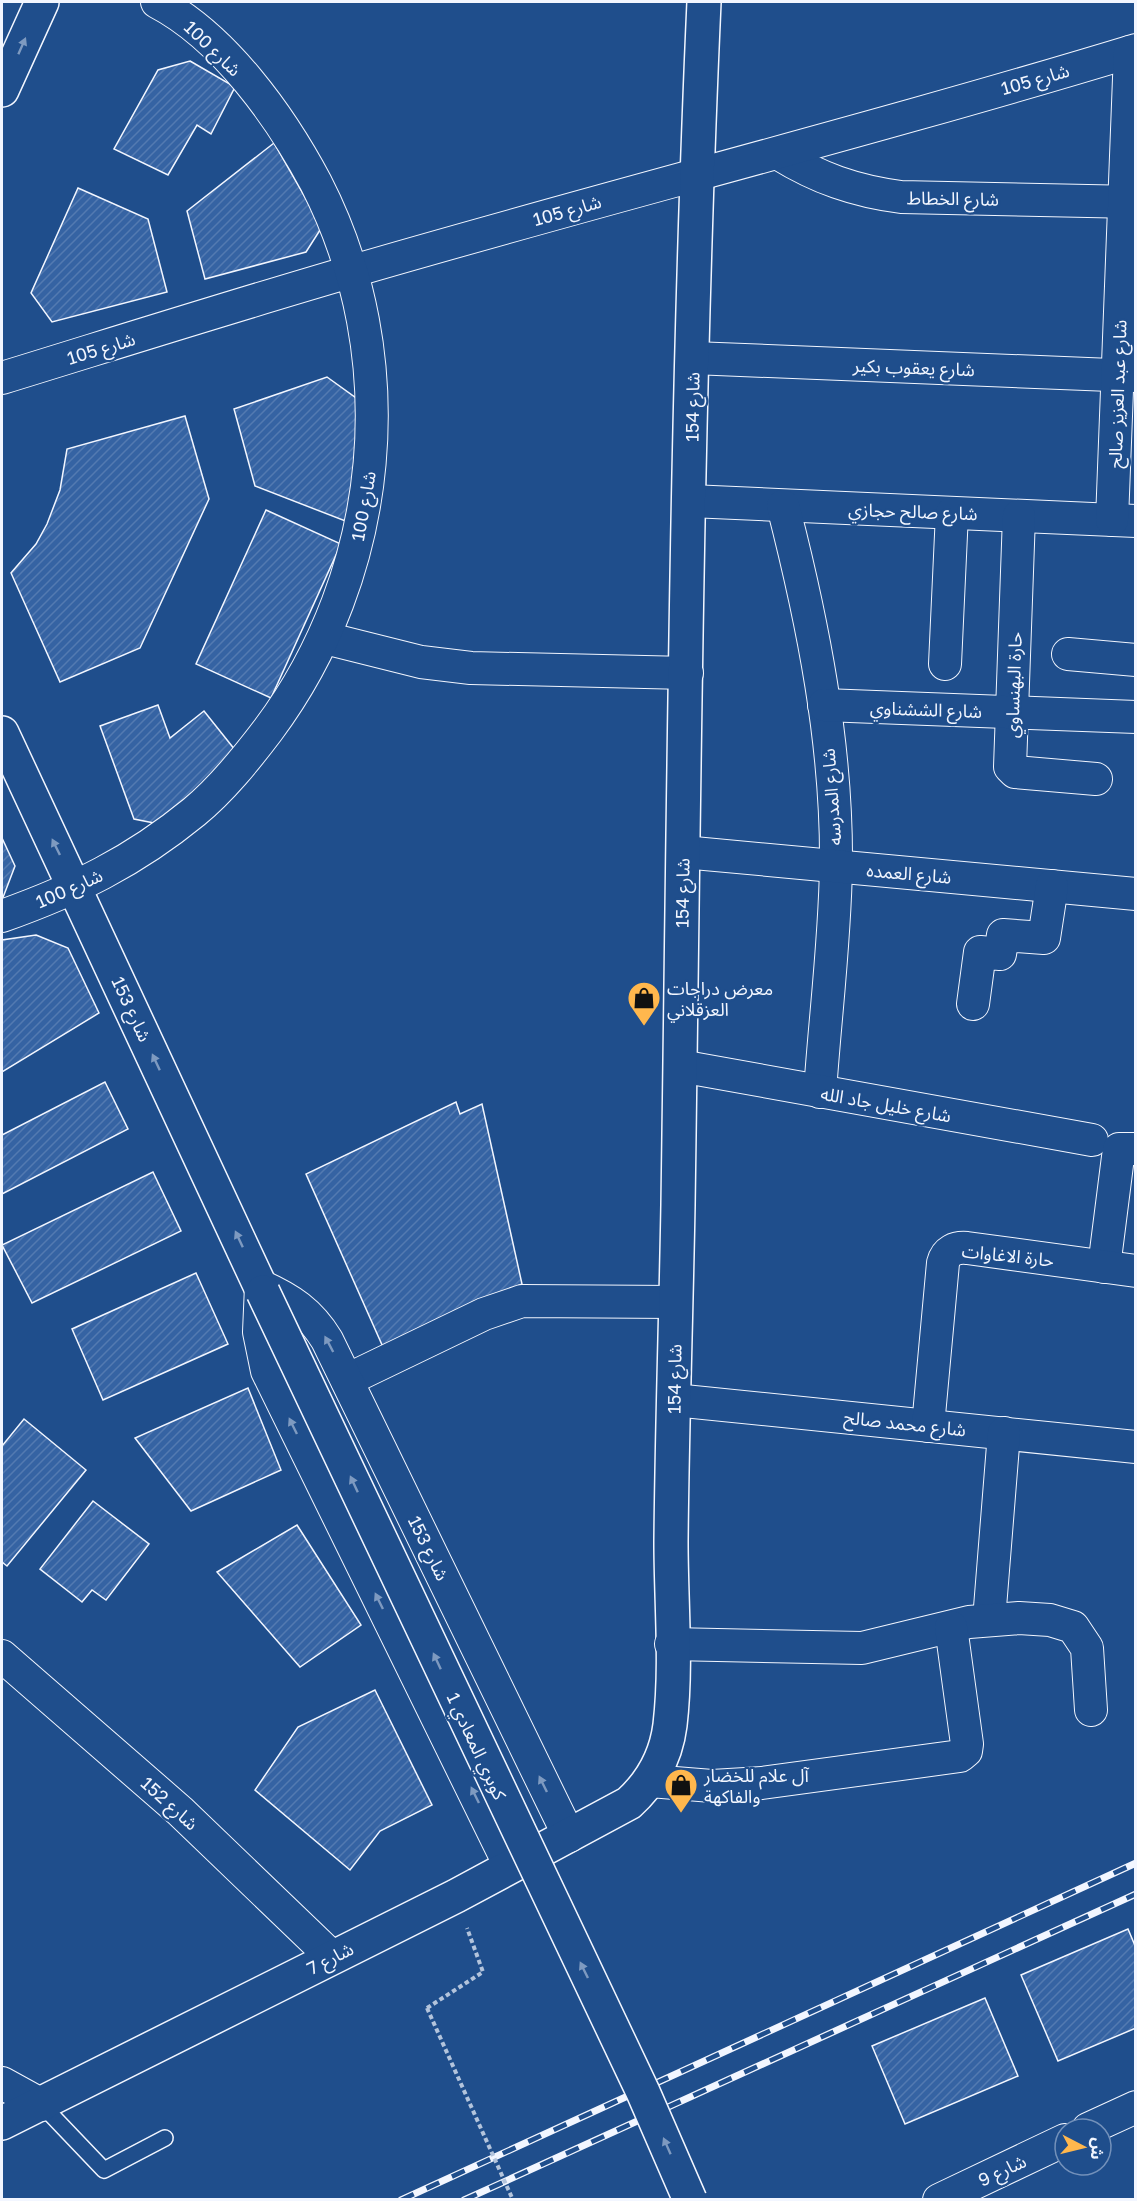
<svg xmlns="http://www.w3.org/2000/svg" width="1137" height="2201" viewBox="0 0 1137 2201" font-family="'Golos Text','Noto Sans Arabic',sans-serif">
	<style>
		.building { fill: url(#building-hatch); stroke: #f2f6ff; stroke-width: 1.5 }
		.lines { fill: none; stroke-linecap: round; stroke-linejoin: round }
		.lane-casing { stroke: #f2f6ff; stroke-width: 18 }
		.street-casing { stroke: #f2f6ff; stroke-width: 34 }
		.secondary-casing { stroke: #f2f6ff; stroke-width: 36 }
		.path { stroke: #b3c4dc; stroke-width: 4; stroke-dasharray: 4.5 3; stroke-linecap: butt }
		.lane { stroke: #1f4e8c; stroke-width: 15 }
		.street { stroke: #1f4e8c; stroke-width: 32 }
		.secondary { stroke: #1f4e8c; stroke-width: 33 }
		.rail-casing { stroke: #f2f6ff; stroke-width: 7 }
		.rail { stroke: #1f4e8c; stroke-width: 4.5; stroke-dasharray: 14; stroke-linecap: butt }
		.secondary-bridge-casing { stroke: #f2f6ff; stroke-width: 36; stroke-linecap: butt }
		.path-bridge { stroke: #b3c4dc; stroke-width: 4; stroke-dasharray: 4.5 3; stroke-linecap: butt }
		.secondary-bridge { stroke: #1f4e8c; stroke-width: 33 }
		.oneway { fill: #7e9ac0 }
		.labels { text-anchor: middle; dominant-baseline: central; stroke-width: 4.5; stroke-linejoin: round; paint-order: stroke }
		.street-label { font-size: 18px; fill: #f2f6ff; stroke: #1f4e8c }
		.poi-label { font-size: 18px; fill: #f2f6ff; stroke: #1f4e8c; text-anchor: start }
	</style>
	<defs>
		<pattern id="building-hatch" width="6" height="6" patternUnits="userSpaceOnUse" patternTransform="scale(1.5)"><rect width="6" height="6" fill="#3563a3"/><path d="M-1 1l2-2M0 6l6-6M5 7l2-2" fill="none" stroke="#537ab1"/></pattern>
	</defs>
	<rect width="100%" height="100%" fill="#1f4e8c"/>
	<!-- building -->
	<g class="building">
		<polygon points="190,61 235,87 211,134 197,125 168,175 114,149 158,70"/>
		<polygon points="274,143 322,227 306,252 205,279 187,211"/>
		<polygon points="78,188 148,219 167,292 52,322 31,293"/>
		<polygon points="327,377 356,398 357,463 348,522 255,486 234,409"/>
		<polygon points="185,416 209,499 140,648 60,682 11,573 36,544 47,524 60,490 67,449"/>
		<polygon points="266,510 341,544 271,698 196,664"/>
		<polygon points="158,705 170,738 204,711 243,760 164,825 134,819 100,726"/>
		<polygon points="2,838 15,866 2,900"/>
		<polygon points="36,935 68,948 99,1013 2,1072 2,940"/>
		<polygon points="105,1082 128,1129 2,1194 2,1135"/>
		<polygon points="456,1102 460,1114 482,1104 522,1284 383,1347 306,1174"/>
		<polygon points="153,1172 181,1231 32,1303 2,1245"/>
		<polygon points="196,1273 228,1344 103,1400 72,1329"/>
		<polygon points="248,1388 281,1470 191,1511 135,1438"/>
		<polygon points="24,1419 86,1470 7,1566 2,1562 2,1446"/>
		<polygon points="93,1501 149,1544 106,1600 92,1590 82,1602 40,1569"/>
		<polygon points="297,1525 361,1625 300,1667 217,1572"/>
		<polygon points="375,1690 432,1805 380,1831 350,1870 255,1790 298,1727"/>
		<polygon points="1128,1929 1136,1948 1136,2028 1058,2061 1021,1975"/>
		<polygon points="985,1998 1018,2076 905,2124 872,2046"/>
	</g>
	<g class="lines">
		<!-- lane casing -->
		<g class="lane-casing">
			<polyline id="lane" points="42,2105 104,2170 165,2138"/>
		</g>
		<!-- street casing -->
		<g class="street-casing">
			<g id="street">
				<path d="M779,154C818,178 855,191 901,197L1136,202"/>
				<polyline points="693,358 1136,376"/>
				<path d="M2,378C119,342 236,305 353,271C613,195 876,129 1136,50"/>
				<polyline points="690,501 1136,521"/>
				<path d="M783,506C813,623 837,744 836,865C835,941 825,1017 820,1092"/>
				<polyline points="1019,516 1010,767 1015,772 1096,779"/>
				<polyline points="1112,520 1130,52"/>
				<polyline points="325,638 421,662 471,668 687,673"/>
				<polyline points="1068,654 1136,660"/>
				<polyline points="945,664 952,513"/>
				<polyline points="824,705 1136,717"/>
				<polyline points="683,852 1136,894"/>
				<path d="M2,916C75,890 133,862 194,812C222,789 246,759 268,730C385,573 406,358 316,183C281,117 224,37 157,2"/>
				<polyline points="973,1004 980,952 1000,954 1003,935 1044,938 1052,886"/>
				<polyline points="680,1066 1092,1140"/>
				<polyline points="1104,1267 1119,1149 1136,1149"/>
				<polyline points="347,1380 484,1314 522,1301 676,1302"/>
				<polyline points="674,1400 1136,1447"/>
				<path d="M928,1426L943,1263C946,1251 955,1247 967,1248L1136,1271"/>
				<polyline points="989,1620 1004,1433"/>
				<polyline points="671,1644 862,1648 969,1622 1019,1618 1050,1620 1073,1627 1087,1648 1091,1710"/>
				<polyline points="2,1656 180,1811 332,1957"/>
				<polyline points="650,1781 712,1786 762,1783 960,1756 966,1751 967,1744 951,1627"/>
				<path d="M510,1866L267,1371L259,1332L261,1286C290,1299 310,1312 327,1340L569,1836"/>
				<polyline points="2,2083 42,2105"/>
				<polyline points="1088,2129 1136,2107"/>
				<polyline points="939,2200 1065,2140"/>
			</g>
		</g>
		<!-- secondary casing -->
		<g class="secondary-casing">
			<g id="secondary">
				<polyline points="2,90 42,2"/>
				<polyline points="2,733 263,1292"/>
				<path d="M2,2123L456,1896L629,1803C652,1782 666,1757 670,1725C677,1665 671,1603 671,1542C672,1430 676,1317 678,1205C684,804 686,402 704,2"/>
			</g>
		</g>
		<!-- path -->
		<polyline class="path" points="427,2008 483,1972 467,1928"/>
		<!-- lane -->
		<use href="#lane" class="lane"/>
		<!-- street -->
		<use href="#street" class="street"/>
		<!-- secondary -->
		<use href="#secondary" class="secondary"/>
		<!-- rail casing -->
		<g class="rail-casing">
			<g id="rail">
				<polyline points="401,2200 1136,1863"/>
				<polyline points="464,2200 1136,1894"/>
			</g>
		</g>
		<!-- rail -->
		<use href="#rail" class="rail"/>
		<!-- secondary-bridge casing -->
		<g class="secondary-bridge-casing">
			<polyline id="secondary-bridge" points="263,1292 643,2092 690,2200"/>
		</g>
		<!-- path-bridge -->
		<polyline class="path-bridge" points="427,2008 513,2200"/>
		<!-- secondary-bridge -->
		<use href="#secondary-bridge" class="secondary-bridge"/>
	</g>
	<!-- one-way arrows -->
	<defs><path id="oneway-solid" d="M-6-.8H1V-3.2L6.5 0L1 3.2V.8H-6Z" transform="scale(1.5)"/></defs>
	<g class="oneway">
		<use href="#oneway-solid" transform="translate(22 46) rotate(-66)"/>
		<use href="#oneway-solid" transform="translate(56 847) rotate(-116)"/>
		<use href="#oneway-solid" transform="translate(156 1062) rotate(-115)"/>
		<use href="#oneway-solid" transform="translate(239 1239) rotate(-115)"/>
		<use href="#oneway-solid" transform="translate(329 1344) rotate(-118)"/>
		<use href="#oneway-solid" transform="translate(293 1426) rotate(-116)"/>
		<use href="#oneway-solid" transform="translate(354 1484) rotate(-115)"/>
		<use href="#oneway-solid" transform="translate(379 1601) rotate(-116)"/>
		<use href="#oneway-solid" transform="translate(437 1661) rotate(-115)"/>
		<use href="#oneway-solid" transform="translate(543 1784) rotate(-116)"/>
		<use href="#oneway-solid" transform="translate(475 1795) rotate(-116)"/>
		<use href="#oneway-solid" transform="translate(584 1970) rotate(-116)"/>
		<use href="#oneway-solid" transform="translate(667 2146) rotate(-114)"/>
	</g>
	<!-- icons -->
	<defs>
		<g id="shop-pin" transform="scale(1.725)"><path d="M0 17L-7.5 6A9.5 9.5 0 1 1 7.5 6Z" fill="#ffb74d" stroke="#1f4e8c"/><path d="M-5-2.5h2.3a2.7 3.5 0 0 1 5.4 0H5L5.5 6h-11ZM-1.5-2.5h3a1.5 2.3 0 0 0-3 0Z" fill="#111"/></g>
	</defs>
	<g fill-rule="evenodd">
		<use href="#shop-pin" x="644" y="998"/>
		<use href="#shop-pin" x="681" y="1785"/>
	</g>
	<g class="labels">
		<!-- street labels -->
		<g class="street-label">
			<text transform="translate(213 48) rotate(44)">شارع 100</text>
			<text transform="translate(1035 79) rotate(-16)">شارع 105</text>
			<text transform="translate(953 198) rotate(1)">شارع الخطاط</text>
			<text transform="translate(567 210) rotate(-16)">شارع 105</text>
			<text transform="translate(101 348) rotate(-17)">شارع 105</text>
			<text transform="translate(914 367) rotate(2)">شارع يعقوب بكير</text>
			<text transform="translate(1117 394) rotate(-88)">شارع عبد العزيز صالح</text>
			<text transform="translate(692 407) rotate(-89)">شارع 154</text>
			<text transform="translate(363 506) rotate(-80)">شارع 100</text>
			<text transform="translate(913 511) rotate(2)">شارع صالح حجازي</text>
			<text transform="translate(1013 685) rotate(-88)">حارة البهنساوي</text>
			<text transform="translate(926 709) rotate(2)">شارع الششناوي</text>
			<text transform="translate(831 797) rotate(-94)">شارع المدرسه</text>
			<text transform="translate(909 873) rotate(5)">شارع العمده</text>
			<text transform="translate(69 888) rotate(-24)">شارع 100</text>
			<text transform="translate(682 893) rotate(-89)">شارع 154</text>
			<text transform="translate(132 1009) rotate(65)">شارع 153</text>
			<text transform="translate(886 1104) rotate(10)">شارع خليل جاد الله</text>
			<text transform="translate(1008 1255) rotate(6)">حارة الاغاوات</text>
			<text transform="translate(674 1379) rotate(-89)">شارع 154</text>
			<text transform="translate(905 1423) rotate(6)">شارع محمد صالح</text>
			<text transform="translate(429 1548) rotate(64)">شارع 153</text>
			<text transform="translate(477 1746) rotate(65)">كوبري المعادي 1</text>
			<text transform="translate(170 1803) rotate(42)">شارع 152</text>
			<text transform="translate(330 1958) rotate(-27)">شارع 7</text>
			<text transform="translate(1002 2170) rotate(-25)">شارع 9</text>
		</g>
		<!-- poi labels -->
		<g class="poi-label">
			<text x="667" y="988">معرض دراجات<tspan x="667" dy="21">العزقلاني</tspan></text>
			<text x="704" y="1775">آل علام للخضار<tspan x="704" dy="21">والفاكهة</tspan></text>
		</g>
	</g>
	<!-- border -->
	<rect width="1137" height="2201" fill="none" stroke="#f2f6ff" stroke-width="6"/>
	<!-- north arrow -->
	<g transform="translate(1083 2147) rotate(97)"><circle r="28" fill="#1f4e8c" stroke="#7391ba" stroke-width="1.5"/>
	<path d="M0-4.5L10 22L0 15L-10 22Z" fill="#ffb74d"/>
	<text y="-9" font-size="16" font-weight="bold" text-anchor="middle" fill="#f2f6ff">ش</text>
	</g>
</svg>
